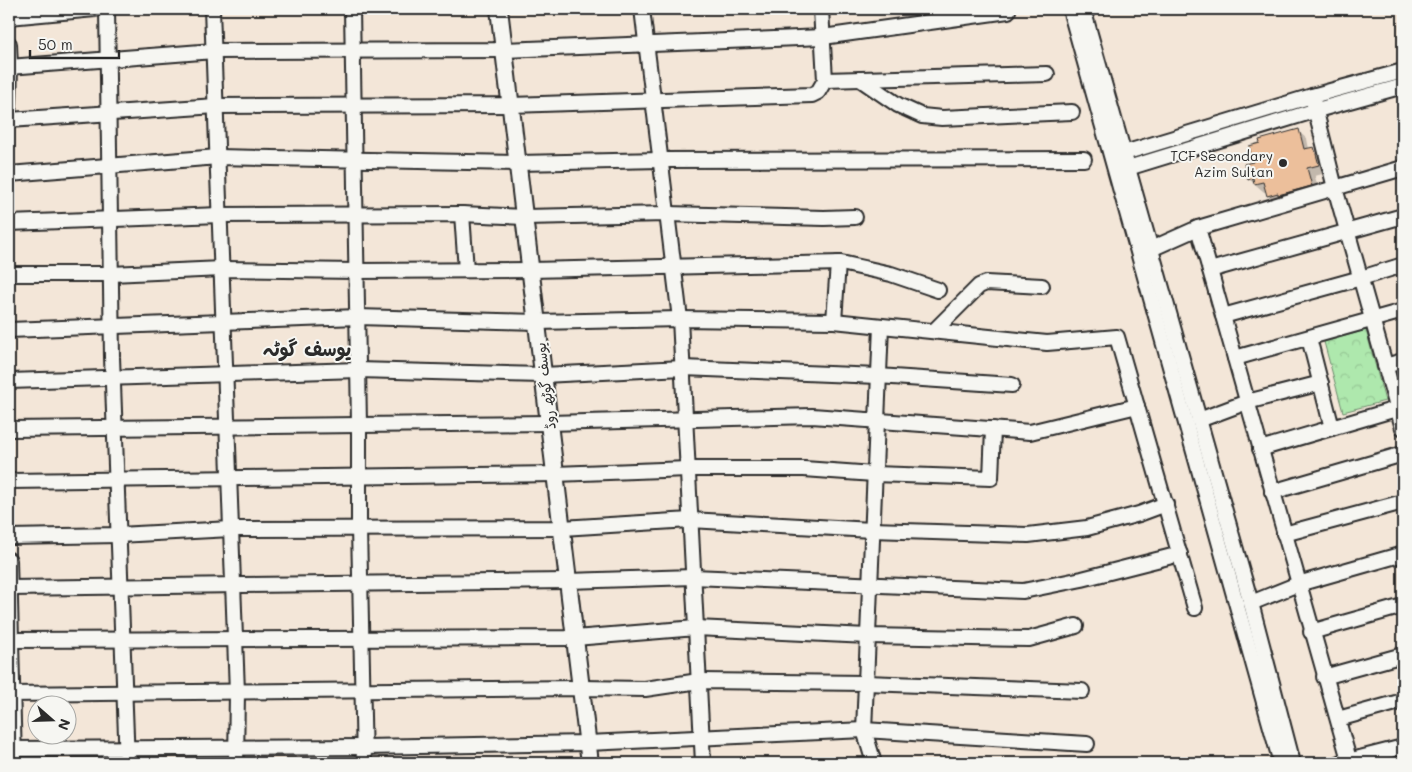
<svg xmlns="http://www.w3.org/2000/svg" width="1412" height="772" viewBox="0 0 1412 772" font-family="Mali,'Playpen Sans Arabic',sans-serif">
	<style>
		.forest { fill: url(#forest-crowns); stroke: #6c8a6c }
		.shadow { fill: #0003 }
		.building { fill: #ecbf9b; stroke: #2b2b2b }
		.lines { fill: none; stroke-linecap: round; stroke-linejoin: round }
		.minor-casing { stroke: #2b2b2b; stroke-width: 18 }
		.tertiary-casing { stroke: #2b2b2b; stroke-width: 20 }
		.minor { stroke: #f6f6f2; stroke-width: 14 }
		.tertiary { stroke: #f6f6f2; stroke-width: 16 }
		.poi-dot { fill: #2b2b2b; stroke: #f6f6f2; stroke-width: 2 }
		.labels { text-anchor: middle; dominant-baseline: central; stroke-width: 4; stroke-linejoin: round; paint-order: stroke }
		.poi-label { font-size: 14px; fill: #2b2b2b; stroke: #f6f6f2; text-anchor: end }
		.street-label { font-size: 14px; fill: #2b2b2b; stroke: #f6f6f2 }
		.district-label { font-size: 19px; font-weight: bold; fill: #2b2b2b; stroke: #f6f6f2 }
	</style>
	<defs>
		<pattern id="forest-crowns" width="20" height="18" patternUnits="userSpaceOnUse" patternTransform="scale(1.25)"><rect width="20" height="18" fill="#aee8ad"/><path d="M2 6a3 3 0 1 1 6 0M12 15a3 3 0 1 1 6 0" fill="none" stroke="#96c795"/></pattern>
	</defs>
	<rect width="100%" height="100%" fill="#f3e6d8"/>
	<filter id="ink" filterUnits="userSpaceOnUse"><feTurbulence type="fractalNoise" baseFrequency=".02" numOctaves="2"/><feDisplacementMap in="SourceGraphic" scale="10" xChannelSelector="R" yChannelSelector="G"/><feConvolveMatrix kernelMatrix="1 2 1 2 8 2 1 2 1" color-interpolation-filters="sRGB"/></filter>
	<g filter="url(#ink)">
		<!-- forest -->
		<polygon class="forest" points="1366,330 1385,401 1343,412 1324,342"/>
		<!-- shadow -->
		<polygon class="shadow" points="1298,131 1307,139 1309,149 1314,148 1322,157 1326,173 1315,176 1319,194 1277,204 1268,196 1267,191 1264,192 1249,179 1255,163"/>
		<!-- building -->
		<polygon class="building" points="1299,129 1304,149 1314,147 1319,165 1307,168 1312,186 1278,195 1278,193 1267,196 1263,182 1254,184 1253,178 1248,180 1244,164 1253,162 1249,146 1260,143 1259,140"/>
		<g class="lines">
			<!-- minor casing -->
			<g class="minor-casing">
				<g id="minor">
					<polyline points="107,9 112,357 127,763"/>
					<polyline points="212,9 237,692 236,763"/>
					<polyline points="352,9 359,424 359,528 364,763"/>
					<polyline points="642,9 680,319 703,763"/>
					<polyline points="1070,9 1281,763"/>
					<polyline points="1083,9 1251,603 1293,763"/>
					<polyline points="9,17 95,9"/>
					<polyline points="9,44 10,67 9,106"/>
					<polyline points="9,67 214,51 504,50 823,37 1008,11"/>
					<polyline points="860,79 898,105 922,116 942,118 1072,112"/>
					<polyline points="825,80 1047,74"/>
					<polyline points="1312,96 1335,188 1403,428"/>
					<polyline points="9,120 216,106 511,105 812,95 818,92 825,80 821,9"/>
					<polyline points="1118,157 1124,153 1312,96 1403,71"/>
					<polyline points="1122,172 1128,168 1317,110 1403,86"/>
					<polyline points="9,174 218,157 518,163 661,160 1084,159"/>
					<polyline points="462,214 466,270"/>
					<polyline points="9,223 220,215 462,214 524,217 667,214 824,218 855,217"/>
					<polyline points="1198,228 1350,763"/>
					<polyline points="1151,249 1198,228 1403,168"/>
					<polyline points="1210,270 1403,216"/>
					<polyline points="9,274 111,274 222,269 357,271 531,270 841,263 891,274 938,290"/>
					<polyline points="1223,316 1361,278 1403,265"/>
					<polyline points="834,321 838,263"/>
					<polyline points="9,330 358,317 537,322 680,319 834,321 1047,343 1117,337 1195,608"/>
					<polyline points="934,331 979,286 986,283 1042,286"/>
					<polyline points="1309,338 1332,428"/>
					<polyline points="1235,358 1403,311"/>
					<polyline points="1385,366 1403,361"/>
					<polyline points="9,381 358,370 543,375 683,368 878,376 1012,385"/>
					<polyline points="1199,420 1247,402 1321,383"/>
					<polyline points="9,429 549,423 812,416 1030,432 1137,406"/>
					<polyline points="1260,449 1403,407"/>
					<polyline points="9,481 555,474 688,469 804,469 874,474 991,478 993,429"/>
					<polyline points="1272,492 1403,454"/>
					<polyline points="1284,534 1403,502"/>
					<polyline points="9,537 118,535 231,529 562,528 690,520 872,530 1028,535 1087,528 1139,514 1166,504"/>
					<polyline points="9,560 14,763"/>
					<polyline points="9,588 568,581 693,577 1023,591 1082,579 1180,554"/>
					<polyline points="1251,603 1298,584 1403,554"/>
					<polyline points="1311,632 1403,606"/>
					<polyline points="9,640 575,638 696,628 868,636 1029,639 1076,626"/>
					<polyline points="1324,677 1403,655"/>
					<polyline points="9,694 581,688 645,689 699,681 866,683 1082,691"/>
					<polyline points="1338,719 1403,701"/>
					<polyline points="9,749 364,747 588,743 864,730 1087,744"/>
					<polyline points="874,763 864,730 881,326"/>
					<polyline points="1340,763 1403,747"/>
				</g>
			</g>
			<!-- tertiary casing -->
			<g class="tertiary-casing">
				<polyline id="tertiary" points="499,9 590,763"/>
			</g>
			<!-- minor -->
			<use href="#minor" class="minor"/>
			<!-- tertiary -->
			<use href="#tertiary" class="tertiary"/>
		</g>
	</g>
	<!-- markers -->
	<circle class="poi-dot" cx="1283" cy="163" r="5"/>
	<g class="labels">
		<!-- poi labels -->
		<g class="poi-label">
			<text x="1273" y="155">TCF Secondary<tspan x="1273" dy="16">Azim Sultan</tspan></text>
		</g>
		<!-- street labels -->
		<g class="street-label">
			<text transform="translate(545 386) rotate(-97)">یوسف گوٹھ روڈ</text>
		</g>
		<!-- district labels -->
		<g class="district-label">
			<text x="307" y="348">یوسف گوٹہ</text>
		</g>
	</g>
	<!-- margin -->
	<rect width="1412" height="772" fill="none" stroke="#f6f6f2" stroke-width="30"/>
	<rect x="15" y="15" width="1382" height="742" fill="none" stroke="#2b2b2b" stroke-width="2" filter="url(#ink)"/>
	<!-- north arrow -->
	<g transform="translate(52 720) rotate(110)"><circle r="24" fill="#f6f6f2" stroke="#a5a5a2"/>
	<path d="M0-4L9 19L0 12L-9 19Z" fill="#2b2b2b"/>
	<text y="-8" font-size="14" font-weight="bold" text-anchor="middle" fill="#2b2b2b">N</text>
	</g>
	<!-- scale -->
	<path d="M30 50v8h89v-8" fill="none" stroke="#2b2b2b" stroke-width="2.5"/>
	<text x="38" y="50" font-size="15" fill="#2b2b2b" stroke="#f6f6f2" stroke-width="4" paint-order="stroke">50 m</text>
</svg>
